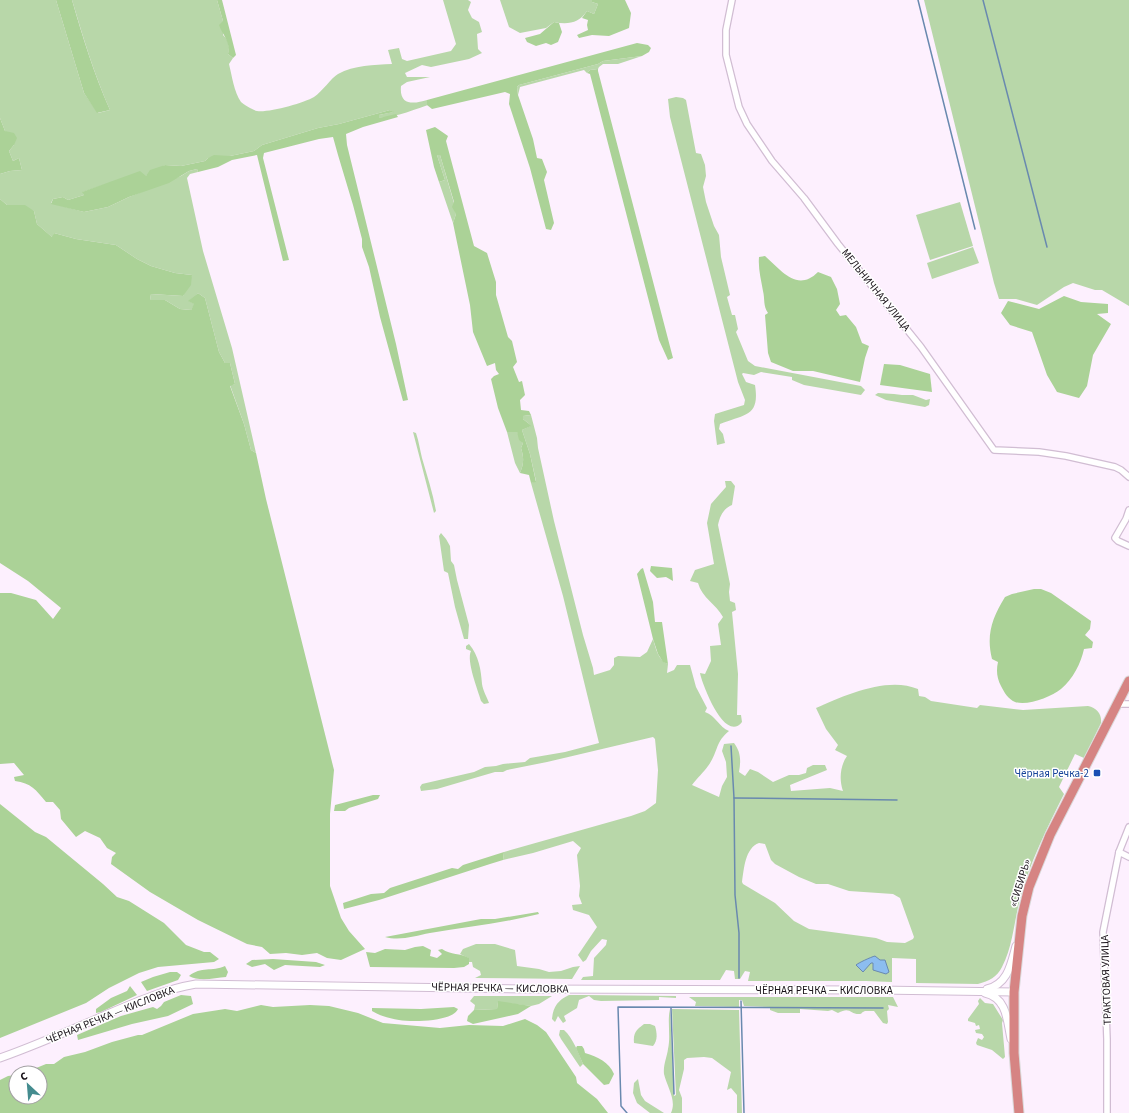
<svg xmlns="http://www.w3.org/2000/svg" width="1129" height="1113" viewBox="0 0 1129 1113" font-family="'Source Sans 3',sans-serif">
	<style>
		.green { fill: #b8d7a9; fill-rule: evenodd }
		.forest { fill: #abd297 }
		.water { fill: #8cbdf0; stroke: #6989af }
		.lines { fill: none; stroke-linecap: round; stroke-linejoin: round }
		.stream { stroke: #6989af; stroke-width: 1.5 }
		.minor-casing { stroke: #d1bdd3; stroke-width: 8 }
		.tertiary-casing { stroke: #d1bdd3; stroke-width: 9 }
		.trunk-casing { stroke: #dad9da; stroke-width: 11 }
		.minor { stroke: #fff; stroke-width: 5.5 }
		.tertiary { stroke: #fff; stroke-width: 7 }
		.trunk { stroke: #d68483; stroke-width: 9 }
		.transit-dot { fill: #1a4fb4; stroke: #fff; stroke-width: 1.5 }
		.labels { text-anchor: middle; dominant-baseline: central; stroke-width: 3; stroke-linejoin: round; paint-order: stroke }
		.street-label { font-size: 11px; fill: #181118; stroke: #fff }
		.transit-label { font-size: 11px; fill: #164399; stroke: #fff; text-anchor: end }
	</style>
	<rect width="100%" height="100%" fill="#fdf0fe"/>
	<!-- green -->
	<g class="green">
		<path d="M0,0H56L84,93L98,113L110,110C94,74 83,37 72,0H217L223,21V35C229,41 230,46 228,54L233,58L229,64C232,76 234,92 241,102C244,105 253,110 257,111C268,113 304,103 314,97C322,92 331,78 338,74C354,65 374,65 392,64L388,50L399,48L402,59L407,61L451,51L456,44L443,0H468L471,2L468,10L472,18L479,22L482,32L477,34L478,49L482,53L469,59L431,67L422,65L405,73L407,77H430L407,82L401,86C399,106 414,104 427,100V103H434C416,109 397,117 379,118V115L393,112L390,110L339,124L318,128L262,145L254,151L230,156L208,158L205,161L181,166L165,165L146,176L103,185L83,192L84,195L68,200L63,197L53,199L51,203L84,212L108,207L129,197L181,176L189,171L197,169L198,172L190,174L187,178L203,251L232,348L256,453L251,450L244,424L230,385L235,384L230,363H225L219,352L205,298L198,293L189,301L195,304L191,310L180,309L165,300H150L151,294L183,296L192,275L175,273L151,266L137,259L116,245L76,239L54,233L53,238L37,224L34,211L7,205L0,199V174L10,171L22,170L19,158L13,161L9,151L14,145L5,131L0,118Z"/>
		<path d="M500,0H592V2L598,4L594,14L587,11C579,23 568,25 554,22L546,28L520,33L509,27Z"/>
		<polygon points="924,0 1129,0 1129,306 1102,290 1095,290 1073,283 1064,287 1037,305 1016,299 999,299 994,283"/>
		<polygon points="642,56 618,64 603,64 599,67 598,69 590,70 587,73 584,70 520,87 518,95 517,87 519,85 598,64 603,61"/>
		<path d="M676,97L683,98L686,100L696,153L701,154L705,165L706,176L703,187L706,202L714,226L719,235L721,257L730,295L727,297L732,315H735L738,329L736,332L748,361L755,366L861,386L865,390L861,395L804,385L792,380V377L761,372L754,375L743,373L742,374L746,382L755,385C760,417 745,414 720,424L719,429L723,434L725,443L717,445L714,421L715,414L744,405L745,400L738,382L670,117L668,99Z"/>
		<polygon points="437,155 440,155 454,203 456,214 453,223 439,182 445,180"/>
		<polygon points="960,202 973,246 930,260 916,215"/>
		<polygon points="973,247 979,263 932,279 927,263"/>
		<polygon points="878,393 894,394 902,395 913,395 926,400 930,399 929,405 925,407 886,400 875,395"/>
		<path d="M531,415L537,438L538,448L554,521L583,635L593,668L594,675L610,670L614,665V658L618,656L640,657L647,652L653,639C656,649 658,660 668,664L667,673L674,670L677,665H690L696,687L707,708L705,712C716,716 719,727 729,731C715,742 718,753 708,766C704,772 697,778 692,785L719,797L722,786L727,777L726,762L722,751L724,744L734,743C741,752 741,761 739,772L745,776L750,769L758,772L773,782L789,775H799L806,773L807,768L813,765H825L827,770L790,785L791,791L830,788L843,791C839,780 840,766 847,756L835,750L838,745L826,729L816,708C845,695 888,676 918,689L919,696L925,697L931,701L977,708L980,705L1023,710L1088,706C1097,708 1102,714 1101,723L1084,758L1075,754L1059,787L1064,794C1047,828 1030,862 1020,899C1014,921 1013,946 1002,967C997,977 989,981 978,984L916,983V959L892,958V982L866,981H748L750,972L745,971L740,979H735L734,971L726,970L720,980H581L583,977L593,976L594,958L606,945L607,940L602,939L591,951L586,960L583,962L578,955L597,927L589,915L573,910L572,905L582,904L579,896L580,886L577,855L581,848L573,841L533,853L503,860L504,852L631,816L645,811L656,803L658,770L655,739L653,737L547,762L507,770L503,772H495L437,789L421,791L420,787L422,784L474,772L485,767L496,766L503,764L525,762L530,758L565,752L599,743L563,596L531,483L536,481L530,454L522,430L530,426L528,423L523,419V416ZM759,843L765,844L771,860L775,864L799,877L816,884H828L849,891L893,894L900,898L914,937L913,939L905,943L887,942L876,938L809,929L794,921L775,903L743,884L742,882C744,869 745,848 759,843Z"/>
		<path d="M413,432L416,433C419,442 420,450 422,458C427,476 433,493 436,511L434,513Z"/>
		<path d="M507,432H517L523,443L521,448C524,458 524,463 520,473L515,463Z"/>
		<path d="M725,481H731L735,486L732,505C723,509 720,516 718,525L730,584L729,592L730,601L735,603L736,610L732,612L738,674L737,715H741L742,722C725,744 702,684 700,673L705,674L711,661L710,646L721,645L718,624L723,617C716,604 702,598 698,583L690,581L695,570L714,564L707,523L711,504L726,487Z"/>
		<polygon points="441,533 446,539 450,546 451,561 454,565 457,580 469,625 468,639 464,639 455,607 448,573 444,571 439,536"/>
		<path d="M469,644C479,656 481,670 482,684C483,691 487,697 489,703L484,704L481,701C478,690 466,661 471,651L466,649V646Z"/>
		<polygon points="476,944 495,944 515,950 517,966 539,969 549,972 561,971 573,967 580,966 572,979 475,978 481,975 480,971 473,967 472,962 469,962 468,958 460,954 463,949"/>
		<path d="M569,995H582L676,996V998L659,997V1000L601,1001L594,1000L589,996L579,1000L577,1008L564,1016L566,1021L563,1023L558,1016L555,1022L552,1019C553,1007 558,1000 569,995Z"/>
		<polygon points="474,996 552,996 539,1004 531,1006 498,1002 497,1009 474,1010 475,1005 470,1001"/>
		<path d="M689,997H893L898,1007L888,1005L889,1009L887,1011L888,1022L887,1024L883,1023L874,1011C872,1011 867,1011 865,1011C860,1013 863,1014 859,1014C850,1014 850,1006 838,1013L832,1010L828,1011L800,1009V1013H778L770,1010V1007L744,1006L742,1000H739V1007L695,1006L696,1002Z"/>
		<polygon points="980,998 985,1003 993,1004 1003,1020 1002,1023 1005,1057 1003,1059 992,1050 977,1045 976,1043 978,1038 982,1040 984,1037 982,1034 976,1033 975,1030 980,1029 979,1025 976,1026 975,1023 968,1021 968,1019 979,1004 978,1001"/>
		<path d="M670,1009L674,1096L676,1095L672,1009L739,1010L742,1113H737V1095L731,1088L727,1090L731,1072L712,1058L704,1057L687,1058L684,1060V1069L679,1090L682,1098V1113H671C677,1100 667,1087 664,1074C663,1065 667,1057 668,1049C671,1036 667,1021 670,1009Z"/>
		<path d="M644,1024H650L655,1026C657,1033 658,1040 653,1046L634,1043C633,1033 636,1030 644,1024Z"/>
		<path d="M560,1030H564C573,1038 579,1054 583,1064L580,1067L561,1039L559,1035Z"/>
		<polygon points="638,1079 641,1095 645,1101 664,1113 650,1113 637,1103 633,1093 634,1083"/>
	</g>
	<!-- forest -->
	<g class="forest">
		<path d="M56,0H72C83,38 94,74 110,110L97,113L84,93Z"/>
		<path d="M217,0H222L236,55L233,58L228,54C231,42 223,36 219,25L223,21Z"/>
		<polygon points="592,0 625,0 631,13 629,28 609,36 592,35 579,38 577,35 588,30 587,25 588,20 582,18 587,11 594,14 598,4 592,2"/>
		<polygon points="554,22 559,23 562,32 558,42 551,45 546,43 536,46 527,42 525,38 540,34"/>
		<polygon points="637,43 648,45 651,48 649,52 642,56 603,61 598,64 519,85 517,87 518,95 533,139 537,158 542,159 547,172 544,180 554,223 551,230 546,229 530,168 509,104 510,94 505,92 432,109 427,105 427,100"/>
		<polygon points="598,69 598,71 673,358 668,360 659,340 590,74 587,73 590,70"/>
		<polygon points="390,110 394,112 379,115 379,118 396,114 398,117 363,127 346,134 347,145 396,344 408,400 403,401 380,317 369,267 362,247 362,239 353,205 338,155 333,137 319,139 264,153 263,158 289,260 283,261 257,155 232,160 218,167 198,172 197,169 189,171 169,183 129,197 108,207 84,212 51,204 53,199 63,197 68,200 84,195 82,192 140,171 146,176 150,170 165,165 181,166 205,161 208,158 214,155 230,156 254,151 262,145 318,128 339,124"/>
		<polygon points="0,118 5,131 14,133 17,138 14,145 9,151 13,161 19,158 22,170 10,171 0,174"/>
		<path d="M435,127L448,136L446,141L474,246L487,253L496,282V295L508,337L512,341L517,362L513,367L519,382L522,381L525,395L520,400L521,410L529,411L531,415L523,416V419L528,423L531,426L522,430L530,454L536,482L531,483L529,475L520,473C524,463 524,458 521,448L523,443L519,440L517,432H507L498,408L491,379L494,376L499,374L496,370L495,363L487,366L473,332L470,305L453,223L456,214L452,207L454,202L440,155H437L445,180L439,182L434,167L426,130Z"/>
		<path d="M0,199L7,205H25L34,211L37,224L52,237L54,233L76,239L116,245L137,259L151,266L175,273L192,275L191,285L183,296L151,294L150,300H165L180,309L191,310L194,304L188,301L198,293L205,298L219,352L225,363H230L235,384L230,386L244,424L251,450L256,453L266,499L334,770L330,814V886L341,918L349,931L365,949L341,960L327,958L317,953L302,955L286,953L270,954L262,947L247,944L198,920L150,892L111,864L112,857L116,853L107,848L100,838L85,831L76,837L61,819L60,810L53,802H46C36,790 31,783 15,781L14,777L24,775L14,763L0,764V593H11L36,600L53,619L61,608L28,581L0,563Z"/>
		<path d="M765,256C781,270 797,293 818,272L831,277L837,289L840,304L836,310L840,316L846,315L856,327L862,343L869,346L865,358L860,382L813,371H793L771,362L768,353L765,315L768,313C763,306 765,299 763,291C761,279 758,269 759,257Z"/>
		<polygon points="1064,296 1081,302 1108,304 1108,313 1097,314 1111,324 1093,355 1087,386 1079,398 1057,392 1047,375 1032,332 1010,325 1001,313 1008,301 1039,309"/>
		<polygon points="884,364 900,365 930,374 932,392 880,385"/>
		<polygon points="651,566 672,568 673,581 666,577 657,578 650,571"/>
		<polygon points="643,568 653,602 655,622 662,622 668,664 663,662 658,654 653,639 637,574 641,569"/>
		<path d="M1034,589H1041L1051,593L1091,621L1090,629L1085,635L1093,642L1092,648L1084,649C1081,663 1073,679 1061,689C1051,697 1028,706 1015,702C1008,699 1004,692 1001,686C997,678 996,671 998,662L992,659C986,635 992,618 1005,597L1012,594Z"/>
		<polygon points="373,795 380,795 378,799 349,808 345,811 334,811 335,805"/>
		<polygon points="0,804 35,832 46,837 103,884 117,897 129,901 164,923 186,945 204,952 210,952 219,959 214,962 158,967 139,973 109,988 86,1003 0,1038"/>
		<polygon points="504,852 503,860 490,864 379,900 344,909 343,903 371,894 384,893 390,888 452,868 458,869 463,865"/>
		<path d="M538,912L539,914C503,923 467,927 430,933C415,936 400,941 385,937L481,919H495Z"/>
		<path d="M423,946L431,950L430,956L437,958L442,954L438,950L442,949C451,955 460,953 469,958V964L464,967L454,968L370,967L366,952L375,953L385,949L405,950L415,947Z"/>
		<polygon points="273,959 316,962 325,965 320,967 285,965 274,970 265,964 252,967 246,964 252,960"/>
		<path d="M225,966L228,972L226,977C215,978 199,982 189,976C201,966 212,972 225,966Z"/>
		<polygon points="170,972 177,972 181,975 178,980 147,991 141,982 153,977"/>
		<polygon points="130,986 137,995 101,1012 96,1013 96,1009 111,998 127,991"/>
		<polygon points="181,995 191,996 193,1004 168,1016 132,1024 78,1040 77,1035 121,1016 153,1007 157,1009 161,1006 164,1002"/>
		<polygon points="498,1001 531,1006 518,1014 473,1024 467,1021 468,1016 474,1010 497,1009"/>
		<polygon points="261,1005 273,1007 310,1005 329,1006 358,1013 383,1023 440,1028 469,1025 503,1026 525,1019 537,1025 546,1032 576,1077 577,1083 597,1099 608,1113 0,1113 0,1080 8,1076 16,1075 16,1097 40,1097 40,1073 24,1073 46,1064 54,1064 64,1057 85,1052 112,1042 138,1035 142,1035 193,1014 225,1009 237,1011"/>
		<path d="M454,1007L458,1009C452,1022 412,1022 399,1020C389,1018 380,1016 372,1011V1008L421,1009Z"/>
		<path d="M577,1046H582L584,1049L585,1053C598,1057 609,1062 614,1074L609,1084L604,1085L583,1064L576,1048Z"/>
	</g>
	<!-- water -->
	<path class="water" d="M875,956L880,960H885L889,972L886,974L873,970V963H871L863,972L856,965C858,963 871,957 875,956Z"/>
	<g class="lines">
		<!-- stream -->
		<g class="stream">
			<polyline points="918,0 975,229"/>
			<polyline points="983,0 1047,247"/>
			<polyline points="731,746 734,798 735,895 739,933 739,978"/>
			<polyline points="734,798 897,800"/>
			<polyline points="741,1001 744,1113"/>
			<polyline points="671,1008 674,1094"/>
			<polyline points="627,1113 621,1106 618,1007 883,1008"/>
		</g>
		<!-- minor casing -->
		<g class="minor-casing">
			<g id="minor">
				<polyline points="732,0 726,30 726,55 739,107 747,124 772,161 804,198 838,244 921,347 994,450 1039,452 1066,456 1115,467 1121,470 1129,477"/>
				<polyline points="1129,510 1126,519 1115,538 1118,541 1129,546"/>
				<polyline points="1117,704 1129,704"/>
				<polyline points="1119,852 1129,857"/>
				<polyline points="1107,1113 1107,1039 1103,932 1119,852 1129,827"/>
			</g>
		</g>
		<!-- tertiary casing -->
		<g class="tertiary-casing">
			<g id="tertiary">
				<path d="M987,989C1008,984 1011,964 1016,946"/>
				<path d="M985,993C1007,998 1007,1020 1011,1039"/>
				<path d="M0,1058C37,1045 73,1029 110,1013C138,1001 166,989 196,984L533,989L878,990L1014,992"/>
			</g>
		</g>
		<!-- trunk casing -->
		<g class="trunk-casing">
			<polyline id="trunk" points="1019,1113 1014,1053 1014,992 1022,916 1029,887 1050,835 1129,681"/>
		</g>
		<!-- minor -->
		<use href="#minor" class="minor"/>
		<!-- tertiary -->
		<use href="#tertiary" class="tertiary"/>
		<!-- trunk -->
		<use href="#trunk" class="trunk"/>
	</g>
	<!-- markers -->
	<rect class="transit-dot" x="1093" y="769" width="8" height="8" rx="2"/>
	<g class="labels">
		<!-- street labels -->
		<g class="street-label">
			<text transform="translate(876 290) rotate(51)">МЕЛЬНИЧНАЯ УЛИЦА</text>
			<text transform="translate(1020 883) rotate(-73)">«СИБИРЬ»</text>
			<text transform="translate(1106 980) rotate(-92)">ТРАКТОВАЯ УЛИЦА</text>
			<text transform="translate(500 988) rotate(1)">ЧЁРНАЯ РЕЧКА — КИСЛОВКА</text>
			<text x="824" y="990">ЧЁРНАЯ РЕЧКА — КИСЛОВКА</text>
			<text transform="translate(110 1015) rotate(-22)">ЧЁРНАЯ РЕЧКА — КИСЛОВКА</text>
		</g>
		<!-- transit labels -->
		<g class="transit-label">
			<text x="1089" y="773">Чёрная Речка-2</text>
		</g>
	</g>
	<!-- north arrow -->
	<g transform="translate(28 1085) rotate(334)"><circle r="19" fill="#ffffff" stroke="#a3a0a3"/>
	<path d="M0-3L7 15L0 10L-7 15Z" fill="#448c8f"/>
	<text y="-6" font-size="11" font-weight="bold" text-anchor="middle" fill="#181118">С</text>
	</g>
</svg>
